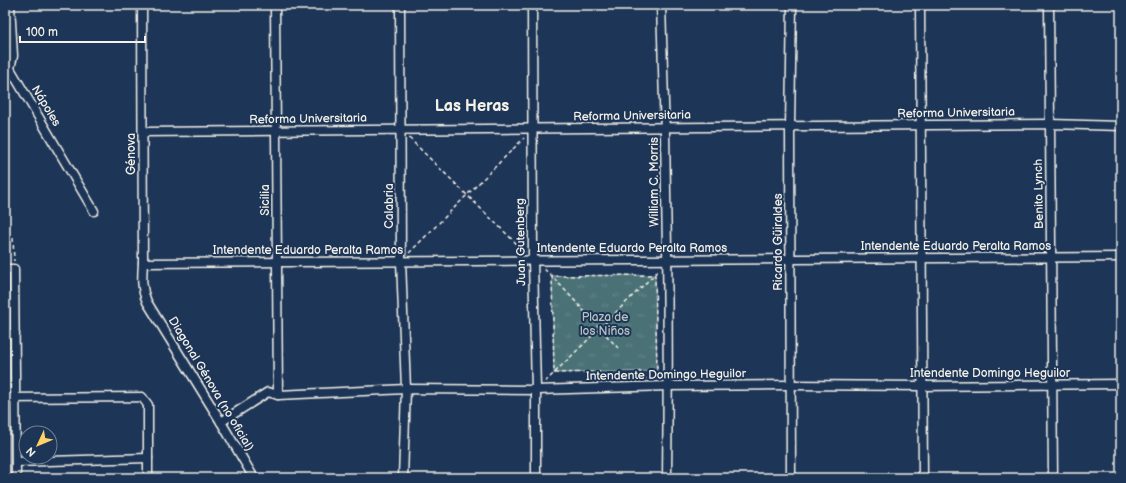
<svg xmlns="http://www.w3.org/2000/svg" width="1126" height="483" viewBox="0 0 1126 483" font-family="'Balsamiq Sans',sans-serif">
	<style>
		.grass { fill: url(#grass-tufts); stroke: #9eb1af }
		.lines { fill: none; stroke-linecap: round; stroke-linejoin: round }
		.street-casing { stroke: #f4f1e8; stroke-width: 11 }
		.path { stroke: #f4f1e8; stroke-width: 1.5; stroke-dasharray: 4 3; stroke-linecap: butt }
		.street { stroke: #1d3557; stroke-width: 8 }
		.labels { text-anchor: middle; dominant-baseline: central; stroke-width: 4; stroke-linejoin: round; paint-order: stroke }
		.street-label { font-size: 12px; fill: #f4f1e8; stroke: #1d3557 }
		.park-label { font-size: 12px; fill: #b8c4c0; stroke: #1d3557 }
		.district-label { font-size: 16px; font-weight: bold; fill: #f4f1e8; stroke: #1d3557 }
	</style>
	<defs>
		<pattern id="grass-tufts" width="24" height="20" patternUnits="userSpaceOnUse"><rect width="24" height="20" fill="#497176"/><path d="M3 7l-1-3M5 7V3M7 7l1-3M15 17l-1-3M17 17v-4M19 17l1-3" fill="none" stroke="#64868a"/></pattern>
	</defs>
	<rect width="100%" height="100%" fill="#1d3557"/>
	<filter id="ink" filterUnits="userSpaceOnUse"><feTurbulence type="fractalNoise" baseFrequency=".025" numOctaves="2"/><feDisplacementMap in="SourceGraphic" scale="8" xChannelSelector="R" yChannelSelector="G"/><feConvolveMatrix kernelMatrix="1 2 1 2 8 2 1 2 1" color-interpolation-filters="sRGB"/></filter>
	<g filter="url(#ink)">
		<!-- grass -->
		<g class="grass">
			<polygon points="655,275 657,371 554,373 552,276"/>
			<rect x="5" y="410" width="3" height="68"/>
		</g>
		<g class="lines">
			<!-- street casing -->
			<g class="street-casing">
				<g id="street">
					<path d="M142,5L143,263C142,277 141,288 147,302L221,422L254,478"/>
					<polyline points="275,5 278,395"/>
					<polyline points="400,5 401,261 406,389 403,478"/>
					<polyline points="532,5 533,260 536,390 536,478"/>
					<path d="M661,5C667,163 669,320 667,478"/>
					<polyline points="920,5 923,478"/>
					<polyline points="1049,5 1053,478"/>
					<polyline points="5,60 94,211"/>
					<polyline points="10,68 13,56 10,5"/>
					<polyline points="143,132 1050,124 1121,126"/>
					<polyline points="143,263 1121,257"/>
					<polyline points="5,269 14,269 16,478"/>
					<polyline points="5,334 15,334"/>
					<polyline points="5,398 142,397 148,405 148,478"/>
					<polyline points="221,422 268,392 278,395 406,389 536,390 668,386 791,385 922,386 1121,384"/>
					<polyline points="16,462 148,458"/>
					<polyline points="791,478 790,126 792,5"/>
				</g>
			</g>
			<!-- path -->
			<g class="path">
				<polyline points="409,138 525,252"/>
				<polyline points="13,238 14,261"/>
				<polyline points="409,253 524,138"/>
				<polyline points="544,269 552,276 618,348"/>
				<polyline points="639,371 646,379"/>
				<polyline points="600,372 554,373 552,276 655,275 657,371 650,371"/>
				<polyline points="545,382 659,270"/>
			</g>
			<!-- street -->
			<use href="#street" class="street"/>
		</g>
	</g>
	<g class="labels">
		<!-- street labels -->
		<g class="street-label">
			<text transform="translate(46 106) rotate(59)">Nápoles</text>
			<text transform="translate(956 113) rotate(-1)">Reforma Universitaria</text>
			<text transform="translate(632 116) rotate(-1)">Reforma Universitaria</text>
			<text transform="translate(308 119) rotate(-1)">Reforma Universitaria</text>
			<text transform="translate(131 154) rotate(-90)">Génova</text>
			<text transform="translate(654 182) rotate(-90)">William C. Morris</text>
			<text transform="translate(1039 194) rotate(-91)">Benito Lynch</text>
			<text transform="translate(265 200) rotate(-90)">Sicilia</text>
			<text transform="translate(389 206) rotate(-90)">Calabria</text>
			<text transform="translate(521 242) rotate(-91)">Juan Gutenberg</text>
			<text transform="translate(778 242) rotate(-90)">Ricardo Güiraldes</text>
			<text x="956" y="246">Intendente Eduardo Peralta Ramos</text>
			<text x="632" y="248">Intendente Eduardo Peralta Ramos</text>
			<text x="308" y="250">Intendente Eduardo Peralta Ramos</text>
			<text x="990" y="373">Intendente Domingo Heguilor</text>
			<text transform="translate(666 375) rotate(-1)">Intendente Domingo Heguilor</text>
			<text transform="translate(211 384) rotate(59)">Diagonal Génova (no oficial)</text>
		</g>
		<!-- park labels -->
		<g class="park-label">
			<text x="605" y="317">Plaza de<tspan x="605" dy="14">los Niños</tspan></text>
		</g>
		<!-- district labels -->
		<g class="district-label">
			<text x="472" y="106">Las Heras</text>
		</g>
	</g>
	<!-- margin -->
	<rect width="1126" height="483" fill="none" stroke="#1d3557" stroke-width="20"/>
	<rect x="10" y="10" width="1106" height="463" fill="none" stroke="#f4f1e8" stroke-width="1.5" filter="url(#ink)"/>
	<!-- north arrow -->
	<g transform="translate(38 445) rotate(226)"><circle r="19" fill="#1d3557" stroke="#738091"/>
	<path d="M0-3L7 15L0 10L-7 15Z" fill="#ffd166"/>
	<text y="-6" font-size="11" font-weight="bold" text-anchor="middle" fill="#f4f1e8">N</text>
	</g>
	<!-- scale -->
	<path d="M20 36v6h125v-6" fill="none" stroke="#f4f1e8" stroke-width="2"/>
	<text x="26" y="36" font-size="12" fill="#f4f1e8" stroke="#1d3557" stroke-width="3" paint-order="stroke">100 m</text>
</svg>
